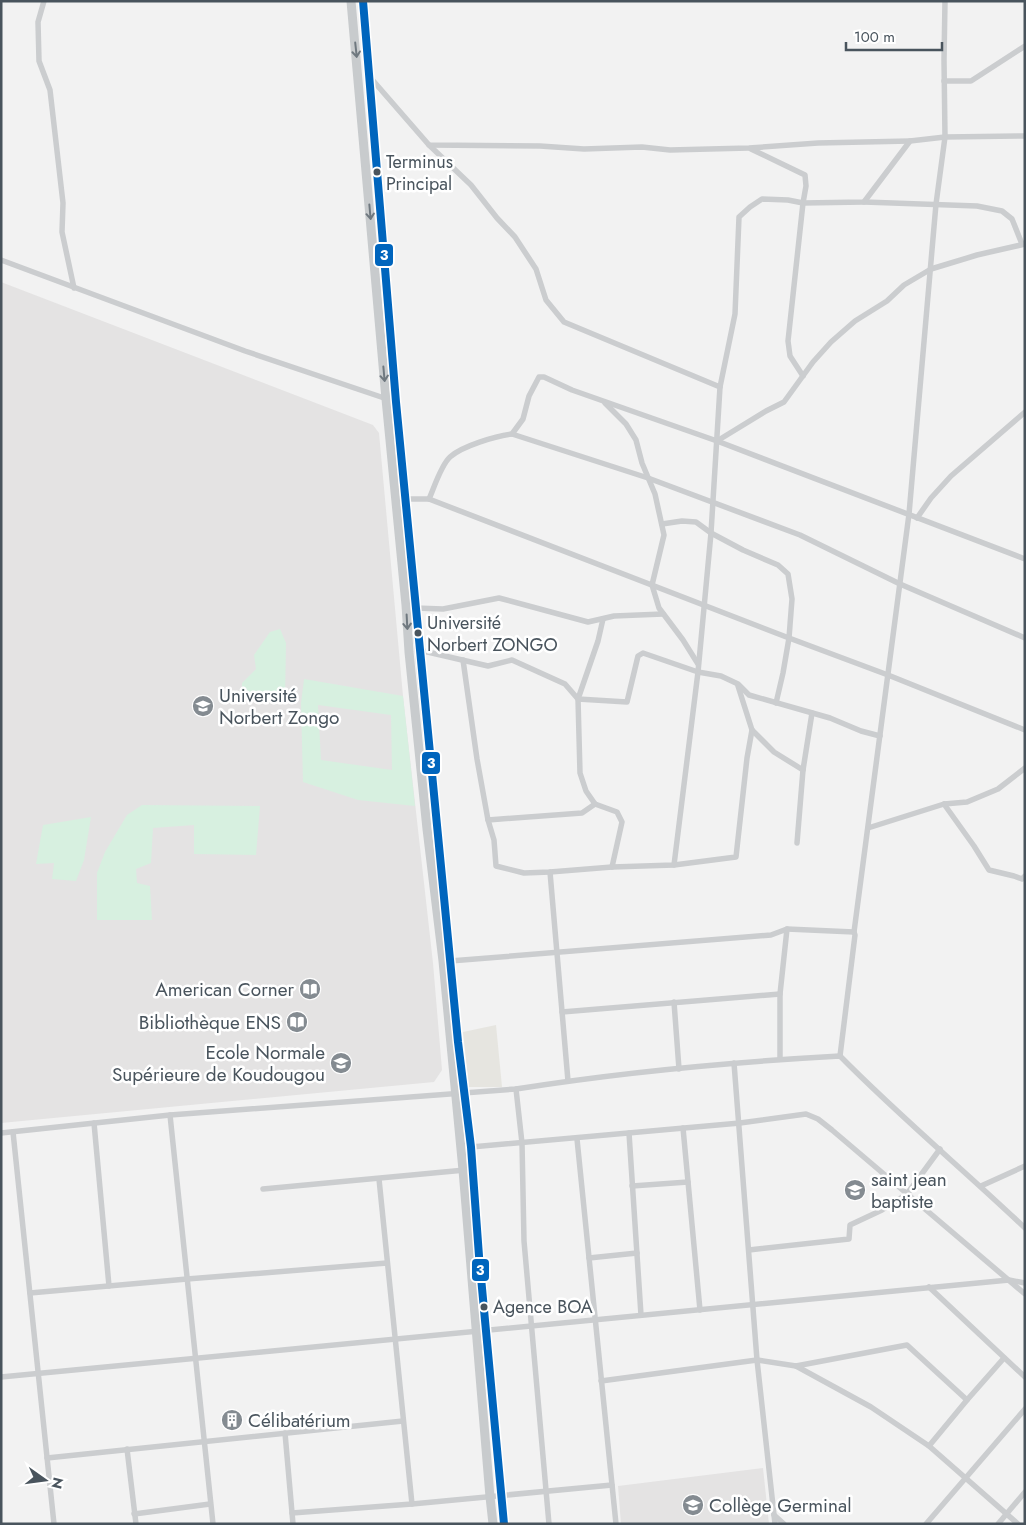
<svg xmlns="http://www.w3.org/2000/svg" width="1026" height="1525" viewBox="0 0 1026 1525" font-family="Jost,sans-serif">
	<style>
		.commercial { fill: #e6e5e0 }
		.education { fill: #e4e3e3 }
		.green { fill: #d7f0e0; fill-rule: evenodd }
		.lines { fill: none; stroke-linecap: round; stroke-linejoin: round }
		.street { stroke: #cbcdcf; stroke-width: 5.5 }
		.primary { stroke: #c8cbcd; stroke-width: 9 }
		.bus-1-casing { stroke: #fff; stroke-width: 11 }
		.bus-1 { stroke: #0065bd; stroke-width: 8 }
		.oneway { stroke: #6f787f }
		.bus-dot { fill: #49545d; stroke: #fff; stroke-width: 2 }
		.labels { text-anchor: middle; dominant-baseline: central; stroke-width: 5; stroke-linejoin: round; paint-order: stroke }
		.bus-label { font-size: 18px; fill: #49545d; stroke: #fff; text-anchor: start }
		.poi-label { font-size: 19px; fill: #49545d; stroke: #fff; text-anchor: start }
		.line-badge { stroke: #fff; stroke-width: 2 }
		.badge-label { font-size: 14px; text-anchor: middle; font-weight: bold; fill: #fff }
	</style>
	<rect width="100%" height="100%" fill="#f2f2f2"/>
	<!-- commercial -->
	<polygon class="commercial" points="496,1025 502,1087 469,1087 463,1032"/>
	<!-- education -->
	<g class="education">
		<polygon points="1,282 373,425 379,433 403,696 433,963 442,1070 434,1082 1,1123"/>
		<polygon points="763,1468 769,1524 621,1524 618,1486"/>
	</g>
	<!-- green -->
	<g class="green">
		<polygon points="280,629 286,643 285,700 242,700 242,683 256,669 254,655 270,632"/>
		<path d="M304,679L403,696L415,806L358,800L303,782L301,703ZM318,705L391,715L392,770L321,760Z"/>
		<polygon points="142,805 260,806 256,855 194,854 194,825 153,828 151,863 136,869 137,883 150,886 152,920 97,920 97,873 105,852 127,815"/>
		<polygon points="91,817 84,860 76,881 52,879 54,863 36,864 43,825"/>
	</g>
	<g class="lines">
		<!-- street -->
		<g class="street">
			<polyline points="44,1 38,22 39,61 50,90 63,203 62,232 74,288"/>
			<polyline points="369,76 429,145 540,146 584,149 642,147 670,150 749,148 818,143 910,141"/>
			<polyline points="944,81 971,81 1025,46"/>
			<polyline points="429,145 471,185 497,218 515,237 536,269 546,300 564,322 720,387"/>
			<polyline points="751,149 805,175 806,186 803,203 788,341 790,356 803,376"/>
			<polyline points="864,202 977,206 1002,211 1012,219 1022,244"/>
			<polyline points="1,260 245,351 396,402"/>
			<polyline points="605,403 626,424 636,440 642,463 655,494 664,535 652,585 659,608 683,640 698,664"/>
			<polyline points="512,434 648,478 800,535 900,584 1025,638"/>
			<polyline points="717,441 766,411 784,402 813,362 831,342 855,321 887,301 904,285 931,269 977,255 1025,244"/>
			<polyline points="405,499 429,499 789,638 888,675 1025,730"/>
			<path d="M429,499C434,488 441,465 450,457C462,446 496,436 512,434L523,419L529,396L539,377H544L572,390L717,441L1025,559"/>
			<polyline points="917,518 931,498 951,476 1025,412"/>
			<polyline points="662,524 682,521 696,522 711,533 743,550 778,565 788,574 792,599 789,638 783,673 776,703"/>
			<polyline points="415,608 443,609 499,598 588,622 614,616 663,614"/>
			<polyline points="603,619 598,641 578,699 580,773 586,791 595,804 617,812 622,822 612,867"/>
			<polyline points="419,650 488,666 512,660 565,684 578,699 627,702 638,656 643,653 698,672 721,676 738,684 749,695 830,718 861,731 880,736"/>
			<polyline points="463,660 477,759 488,820 582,813 595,804"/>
			<polyline points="738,686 752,730 774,752 803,770"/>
			<polyline points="944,804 974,846 989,870 1014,876 1022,879 1025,876"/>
			<polyline points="488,820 494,840 496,866 524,873 550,872 612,867 674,865 736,857 747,758 752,730"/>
			<polyline points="868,828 944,804 967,802 998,789 1025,768"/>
			<polyline points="797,843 803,770 812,713"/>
			<polyline points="674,865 698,672 711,533 720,387 735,314 739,217 750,207 762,199 788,200 803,203 864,202 910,141 945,137 1025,136"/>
			<polyline points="550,872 568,1081"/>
			<polyline points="787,929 854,932"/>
			<polyline points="450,961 771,935 787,929 780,994 780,1059"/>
			<polyline points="674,1002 679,1069"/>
			<polyline points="562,1012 780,994"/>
			<polyline points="840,1056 855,935 854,932 909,514 936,204 945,137 944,60 945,1"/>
			<polyline points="734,1063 757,1360 775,1524"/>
			<polyline points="516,1089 522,1143 524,1241 549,1524"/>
			<polyline points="170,1115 213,1524"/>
			<polyline points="94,1123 109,1286"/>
			<polyline points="683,1128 700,1310"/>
			<polyline points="13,1132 54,1524"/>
			<path d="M1,1133L170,1115L516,1089C623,1072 732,1062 840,1056C899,1116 964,1170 1025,1228"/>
			<polyline points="629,1133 641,1315"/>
			<polyline points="577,1139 616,1524"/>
			<polyline points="471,1147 740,1123 806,1114 818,1119 832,1130 1025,1294"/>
			<polyline points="379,1179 412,1504"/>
			<polyline points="632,1186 688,1182"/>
			<polyline points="981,1186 1025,1166"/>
			<polyline points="263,1189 465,1170"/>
			<polyline points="749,1250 849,1239 850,1225 882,1210 907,1194 940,1149"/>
			<polyline points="589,1258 637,1253"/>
			<polyline points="929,1287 1025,1377"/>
			<polyline points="30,1293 187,1279 387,1263"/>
			<polyline points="796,1366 871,1407 929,1446 1018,1524"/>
			<polyline points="1,1377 1009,1280 1025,1283"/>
			<polyline points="601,1381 757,1360 796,1366 907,1345 967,1400"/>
			<polyline points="285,1433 293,1524"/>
			<polyline points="929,1446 967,1400 1004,1358"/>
			<polyline points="127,1449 136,1524"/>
			<polyline points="47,1458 403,1421"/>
			<polyline points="292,1513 412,1504 612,1485"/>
			<polyline points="134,1514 210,1504"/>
			<polyline points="774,1515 784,1524"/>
			<polyline points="926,1524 1025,1409"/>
			<polyline points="998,1524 1025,1492"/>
		</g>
		<!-- primary -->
		<g class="primary">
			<polyline points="351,1 386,399 406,605 409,652 427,829 443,961 463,1170 490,1497 493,1524"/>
			<polyline points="363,1 396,402 419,650 458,1042 471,1147 479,1256 504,1524"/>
		</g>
		<!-- bus-1 casing -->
		<g class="bus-1-casing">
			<polyline id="bus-1" points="363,1 396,402 458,1042 471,1147 479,1256 504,1524"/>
		</g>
		<!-- bus-1 -->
		<use href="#bus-1" class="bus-1"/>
	</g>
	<!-- one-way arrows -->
	<defs><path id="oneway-shaft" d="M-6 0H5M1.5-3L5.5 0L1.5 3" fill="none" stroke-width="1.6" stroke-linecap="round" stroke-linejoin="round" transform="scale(1.25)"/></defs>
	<g class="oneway">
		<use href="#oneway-shaft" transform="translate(356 50) rotate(84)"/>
		<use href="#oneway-shaft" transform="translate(370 212) rotate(85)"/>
		<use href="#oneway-shaft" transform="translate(384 374) rotate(85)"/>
		<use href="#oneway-shaft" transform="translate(407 622) rotate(87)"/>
	</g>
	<!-- icons -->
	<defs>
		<g id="university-disc" transform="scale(1.125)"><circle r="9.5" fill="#848b91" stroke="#fff"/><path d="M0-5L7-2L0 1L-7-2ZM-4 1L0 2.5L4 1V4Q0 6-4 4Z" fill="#fff"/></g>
		<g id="library-disc" transform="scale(1.125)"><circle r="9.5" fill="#848b91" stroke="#fff"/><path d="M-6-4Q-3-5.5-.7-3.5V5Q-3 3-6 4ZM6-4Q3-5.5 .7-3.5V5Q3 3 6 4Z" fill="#fff"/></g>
		<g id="school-disc" transform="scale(1.125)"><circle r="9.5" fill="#848b91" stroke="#fff"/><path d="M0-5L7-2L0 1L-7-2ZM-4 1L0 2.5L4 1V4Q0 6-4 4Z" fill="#fff"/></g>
		<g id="building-disc" transform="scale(1.125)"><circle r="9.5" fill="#848b91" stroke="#fff"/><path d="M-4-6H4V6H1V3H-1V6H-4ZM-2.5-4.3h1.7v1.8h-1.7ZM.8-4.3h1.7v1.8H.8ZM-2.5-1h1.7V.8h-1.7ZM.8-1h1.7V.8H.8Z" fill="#fff"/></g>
	</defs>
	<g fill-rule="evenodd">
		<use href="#university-disc" x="203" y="706"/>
		<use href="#library-disc" x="310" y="989"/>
		<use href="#library-disc" x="297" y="1022"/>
		<use href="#university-disc" x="341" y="1063"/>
		<use href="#school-disc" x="855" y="1190"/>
		<use href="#building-disc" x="232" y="1420"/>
		<use href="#school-disc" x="693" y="1505"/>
	</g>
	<!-- markers -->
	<g class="bus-dot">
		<circle cx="377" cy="172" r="4.5"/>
		<circle cx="418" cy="633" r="4.5"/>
		<circle cx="484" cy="1307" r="4.5"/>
	</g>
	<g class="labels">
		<!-- bus labels -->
		<g class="bus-label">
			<text x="386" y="162">Terminus<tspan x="386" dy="22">Principal</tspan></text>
			<text x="427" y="623">Université<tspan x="427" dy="22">Norbert ZONGO</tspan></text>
			<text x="493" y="1307">Agence BOA</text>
		</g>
		<!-- poi labels -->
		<g class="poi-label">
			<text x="219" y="695">Université<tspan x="219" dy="22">Norbert Zongo</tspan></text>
			<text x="294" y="989" text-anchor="end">American Corner</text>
			<text x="281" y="1022" text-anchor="end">Bibliothèque ENS</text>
			<text x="325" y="1052" text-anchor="end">Ecole Normale<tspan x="325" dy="22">Supérieure de Koudougou</tspan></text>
			<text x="871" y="1179">saint jean<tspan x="871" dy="22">baptiste</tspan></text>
			<text x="248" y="1420">Célibatérium</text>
			<text x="709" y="1505">Collège Germinal</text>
		</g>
	</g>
	<g class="line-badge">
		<rect x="374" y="243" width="20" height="24" rx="5" fill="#0065bd"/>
		<rect x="421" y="751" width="20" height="24" rx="5" fill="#0065bd"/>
		<rect x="471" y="1258" width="19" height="24" rx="5" fill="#0065bd"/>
	</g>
	<g class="badge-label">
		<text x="384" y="260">3</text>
		<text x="431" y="768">3</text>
		<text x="480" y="1275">3</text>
	</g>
	<!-- border -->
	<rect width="1026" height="1525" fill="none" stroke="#49545d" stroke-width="5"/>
	<!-- north arrow -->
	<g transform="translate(45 1480) rotate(104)" stroke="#ffffff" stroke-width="4" paint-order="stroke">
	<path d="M0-4L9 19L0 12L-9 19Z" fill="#49545d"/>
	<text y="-8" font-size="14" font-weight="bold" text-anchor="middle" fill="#49545d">N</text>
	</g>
	<!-- scale -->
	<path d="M846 42v8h96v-8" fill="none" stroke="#49545d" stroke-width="2.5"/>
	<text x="854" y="42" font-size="15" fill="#49545d" stroke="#ffffff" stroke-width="4" paint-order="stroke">100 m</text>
</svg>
